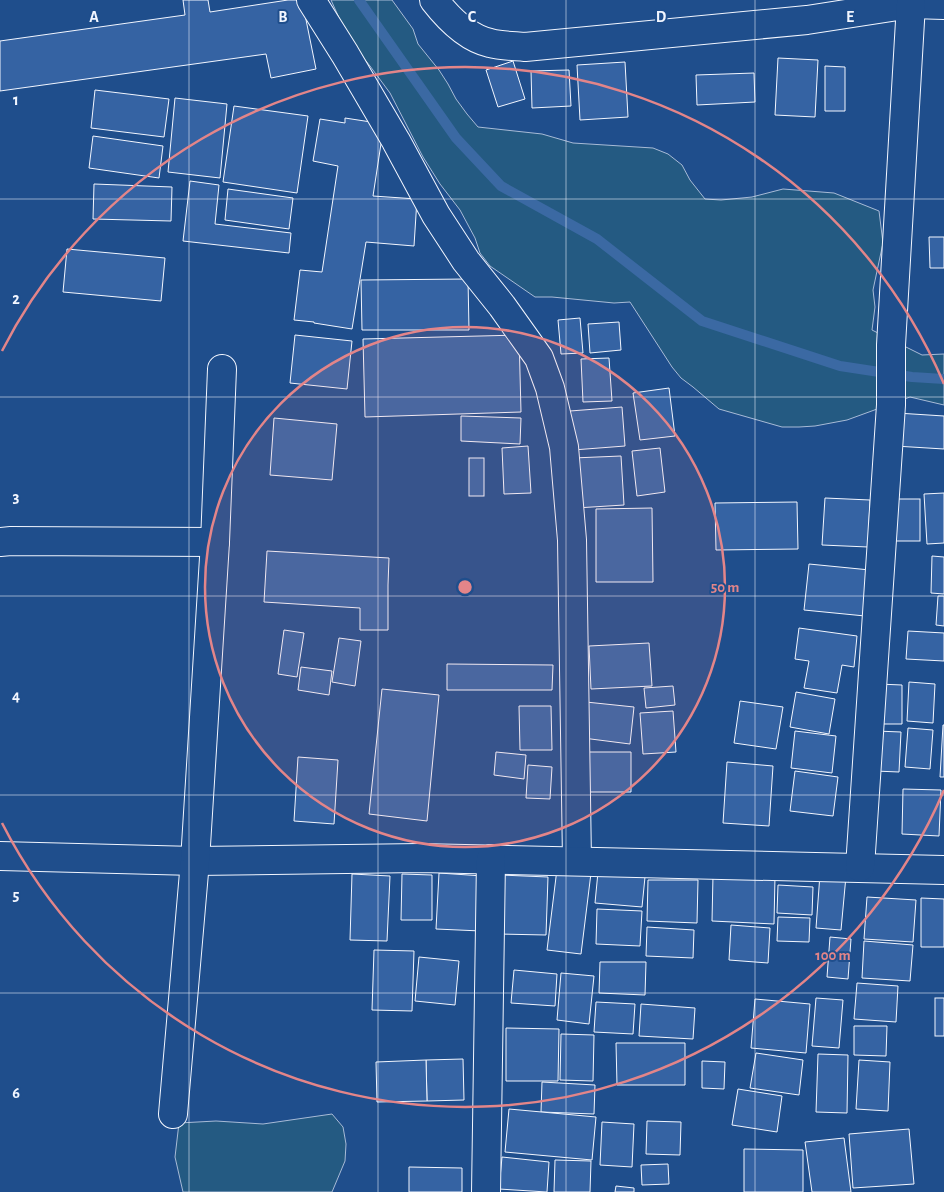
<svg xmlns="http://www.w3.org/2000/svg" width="944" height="1192" viewBox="0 0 944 1192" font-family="'Alegreya Sans',sans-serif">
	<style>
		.green { fill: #245a82; stroke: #a8bbd7 }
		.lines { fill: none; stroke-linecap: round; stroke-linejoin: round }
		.stream { stroke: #3b69a3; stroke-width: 10 }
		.building { fill: #3563a3; stroke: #f2f6ff }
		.street-casing { stroke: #f2f6ff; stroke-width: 30 }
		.street { stroke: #1f4e8c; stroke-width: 28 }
		.grid { fill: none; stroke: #f2f6ff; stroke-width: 1; stroke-opacity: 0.55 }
		.ring { fill: none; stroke: #e38589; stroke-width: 2.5 }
		.grid-label { font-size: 16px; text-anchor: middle; font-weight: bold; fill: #f2f6ff; stroke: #1f4e8c; stroke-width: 4; stroke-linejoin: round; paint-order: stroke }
		.centre { fill: #e38589; stroke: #1f4e8c; stroke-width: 2.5 }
		.ring-label { font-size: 15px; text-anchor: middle; font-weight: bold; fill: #e38589; stroke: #1f4e8c; stroke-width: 4; stroke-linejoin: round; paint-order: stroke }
	</style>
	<rect width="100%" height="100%" fill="#1f4e8c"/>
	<!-- green -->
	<g class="green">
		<polygon points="331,0 392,0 413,29 418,44 439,70 448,84 456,99 467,114 478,127 542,134 573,143 653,148 668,154 682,165 690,180 705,199 721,200 752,197 783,189 834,193 879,211 883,243 873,290 875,307 872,330 922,355 944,354 944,405 910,397 847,420 815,426 799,427 782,427 719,409 693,387 681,378 672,367 630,302 614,303 552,297 535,297 490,266 480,253 475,238 460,210 440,184 423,157 390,93 370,66 349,40"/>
		<polygon points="332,1114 343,1127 346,1144 345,1161 332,1192 183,1192 175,1157 179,1123 216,1121 263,1124"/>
	</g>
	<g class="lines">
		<!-- stream -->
		<polyline class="stream" points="359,0 456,138 501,186 597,239 702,321 840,366 912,377 944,379"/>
	</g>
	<!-- building -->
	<g class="building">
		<polygon points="183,0 208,0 210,12 288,0 302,0 316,69 271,78 266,54 0,91 0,41 185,15"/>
		<polygon points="778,58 818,60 815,117 775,115"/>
		<polygon points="513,61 525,99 498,107 486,70"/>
		<polygon points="625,62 628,117 580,120 577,65"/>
		<polygon points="825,66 845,67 845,111 825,111"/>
		<polygon points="569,70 571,106 532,108 531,71"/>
		<polygon points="754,73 755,102 697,105 696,75"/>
		<polygon points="95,90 169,99 164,137 91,128"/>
		<polygon points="175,98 227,104 220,178 168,172"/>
		<polygon points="234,106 308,116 297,193 223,182"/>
		<polygon points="345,118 384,124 373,196 417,199 414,246 366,242 352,329 314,323 314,322 294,320 300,270 322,272 338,166 313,161 320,119 345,123"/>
		<polygon points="93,136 163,146 159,178 89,168"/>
		<polygon points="190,181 219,185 215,224 291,233 289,253 183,241"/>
		<polygon points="94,184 172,187 171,221 93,219"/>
		<polygon points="228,189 293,198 289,229 225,220"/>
		<polygon points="929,237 944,237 944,268 930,268"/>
		<polygon points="67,249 165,258 161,301 63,292"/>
		<polygon points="468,279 469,330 362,330 361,280"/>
		<polygon points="580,318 583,353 561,354 558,320"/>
		<polygon points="619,322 621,350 590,353 588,324"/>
		<polygon points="295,335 352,341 347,389 290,383"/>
		<polygon points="519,335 521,412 365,417 363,339"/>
		<polygon points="609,358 612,401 583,402 581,359"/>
		<polygon points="669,388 675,436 640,440 633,393"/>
		<polygon points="622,407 625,446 573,450 570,411"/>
		<polygon points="897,413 944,416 944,449 895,446"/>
		<polygon points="461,416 521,418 520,444 461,441"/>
		<polygon points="274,418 337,424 332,480 270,475"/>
		<polygon points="528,446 531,493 504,494 502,448"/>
		<polygon points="660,448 665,492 637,496 632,451"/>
		<polygon points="621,456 624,505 576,508 573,458"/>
		<rect x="469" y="458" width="15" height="38"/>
		<polygon points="944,493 944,543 927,544 924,494"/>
		<polygon points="825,498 870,500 868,547 822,545"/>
		<rect x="890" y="499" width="30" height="42"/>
		<polygon points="797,502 798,549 716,550 715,503"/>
		<polygon points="652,508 653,582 596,582 596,509"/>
		<polygon points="267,551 389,558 388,585 388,630 360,630 360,608 264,602"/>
		<polygon points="932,556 944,557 944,594 931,593"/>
		<polygon points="809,564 870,570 865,616 804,610"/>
		<polygon points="938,596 944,596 944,626 936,625"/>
		<polygon points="799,628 857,636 854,667 842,665 837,693 804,688 809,661 795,659"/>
		<polygon points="284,630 304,633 297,677 278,674"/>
		<polygon points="908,631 944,633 944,661 906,659"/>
		<polygon points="339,638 361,641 355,686 332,682"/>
		<polygon points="649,643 652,686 591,689 589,646"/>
		<polygon points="447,664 553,665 552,690 447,690"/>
		<polygon points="301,667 332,671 329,695 298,690"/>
		<polygon points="909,682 935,684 933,723 907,721"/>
		<polygon points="878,684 902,685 902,724 877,724"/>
		<polygon points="673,686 675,705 646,708 644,688"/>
		<polygon points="382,689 439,695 427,821 369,814"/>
		<polygon points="796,692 835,699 829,734 790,727"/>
		<polygon points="740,701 783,707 776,749 734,743"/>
		<polygon points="586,702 634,707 630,744 583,738"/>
		<polygon points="519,706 551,706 552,750 520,750"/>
		<polygon points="673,711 676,752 643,754 640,713"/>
		<polygon points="943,725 944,725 944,777 940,777"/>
		<polygon points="908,728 933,730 930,769 905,767"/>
		<polygon points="795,731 836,736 832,773 791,768"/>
		<polygon points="876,731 901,732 899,772 875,771"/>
		<polygon points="496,752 526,755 524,779 494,775"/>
		<polygon points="580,752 631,752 631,792 581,792"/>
		<polygon points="298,757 338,760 334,824 294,821"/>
		<polygon points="727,762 773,766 769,826 723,823"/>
		<polygon points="528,765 552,767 550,799 526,798"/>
		<polygon points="795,771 838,777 833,816 790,811"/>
		<polygon points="903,789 941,790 939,836 902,834"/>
		<polygon points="557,869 591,873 581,954 547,950"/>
		<polygon points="598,872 645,877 642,907 595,903"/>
		<polygon points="439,873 483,876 481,931 436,929"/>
		<polygon points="352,874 390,876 387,941 350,940"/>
		<polygon points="402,874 432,875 432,920 401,920"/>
		<polygon points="820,874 846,876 841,930 816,928"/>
		<polygon points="500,875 548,877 546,935 498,934"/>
		<polygon points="713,875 775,876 774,924 712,921"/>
		<polygon points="648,880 698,880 697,923 647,921"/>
		<polygon points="778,885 813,887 812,915 777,913"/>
		<polygon points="867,897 916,900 913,942 864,939"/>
		<polygon points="921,898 944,899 944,947 921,947"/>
		<polygon points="597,909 642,911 640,946 596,944"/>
		<polygon points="778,917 810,918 809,942 777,941"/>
		<polygon points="731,925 770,928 768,963 729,960"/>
		<polygon points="647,927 694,930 693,958 646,956"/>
		<polygon points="830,937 851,939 848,979 827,977"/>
		<polygon points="864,941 913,945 910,981 862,978"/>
		<polygon points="374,950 414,951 412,1011 372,1010"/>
		<polygon points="419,957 459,961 455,1005 415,1001"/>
		<polygon points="600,962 646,962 645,995 599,993"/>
		<polygon points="514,970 557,974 555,1006 511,1003"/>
		<polygon points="561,973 594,976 589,1024 557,1020"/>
		<polygon points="857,983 898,986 896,1022 854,1019"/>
		<polygon points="816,998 843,1000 839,1048 812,1046"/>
		<rect x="935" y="998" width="9" height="38"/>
		<polygon points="755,999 810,1004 806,1053 751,1048"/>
		<polygon points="596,1002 635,1004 633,1034 594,1032"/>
		<polygon points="641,1004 695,1008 693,1039 639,1036"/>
		<polygon points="854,1026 887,1026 886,1056 854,1055"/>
		<polygon points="506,1028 559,1029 558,1081 506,1081"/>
		<polygon points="561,1034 594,1035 593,1081 560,1080"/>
		<polygon points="616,1043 685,1043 685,1085 617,1085"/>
		<polygon points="756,1053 803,1060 799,1095 750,1088"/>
		<polygon points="818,1054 848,1055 847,1113 816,1112"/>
		<polygon points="463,1059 464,1100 427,1101 426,1060"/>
		<polygon points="426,1060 427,1101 377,1102 376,1062"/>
		<polygon points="859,1060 890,1062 888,1111 856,1109"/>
		<polygon points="702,1061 725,1062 724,1089 702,1088"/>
		<polygon points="542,1082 595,1085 594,1114 541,1112"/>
		<polygon points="738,1089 782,1096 777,1132 732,1125"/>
		<polygon points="509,1109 596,1117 592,1160 505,1152"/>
		<polygon points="647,1121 681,1122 680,1155 646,1154"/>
		<polygon points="602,1122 634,1124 632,1167 600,1165"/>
		<polygon points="909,1129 914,1184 853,1188 849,1134"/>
		<polygon points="844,1138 851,1192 812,1192 805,1142"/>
		<polygon points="744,1149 803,1150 803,1192 744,1192"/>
		<polygon points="502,1157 549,1162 547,1192 499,1189"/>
		<polygon points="555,1160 591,1161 590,1192 554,1192"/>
		<polygon points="668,1164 669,1184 642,1185 641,1165"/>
		<polygon points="409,1167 462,1168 462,1192 409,1192"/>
		<polygon points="616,1186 634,1188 634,1192 615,1192"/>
	</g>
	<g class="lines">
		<!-- street casing -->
		<g class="street-casing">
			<g id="street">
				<polyline points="311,0 345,54 396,141 436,215 466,261 502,306 539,358 550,388 564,447 572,540 577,861"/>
				<path d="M434,0C448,18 467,38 490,43C501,46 514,46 525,47L807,20L911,4L944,5"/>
				<polyline points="0,542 11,541 215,542"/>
				<polyline points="0,856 195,861 420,858 944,870"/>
				<polyline points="860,867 891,405 891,345 911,4"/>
				<polyline points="173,1114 195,861 215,542 222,369"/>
				<polyline points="486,1192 491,859"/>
			</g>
		</g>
		<!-- street -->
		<use href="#street" class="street"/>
	</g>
	<!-- grid -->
	<path class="grid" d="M189,0V1192M378,0V1192M566,0V1192M755,0V1192M0,199H944M0,397H944M0,596H944M0,795H944M0,993H944"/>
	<!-- distance rings -->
	<circle cx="465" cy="587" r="260" fill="#e38589" fill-opacity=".12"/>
	<g class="ring">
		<circle cx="465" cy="587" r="260"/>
		<path d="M944 790A520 520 0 0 1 2 823M2 351A520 520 0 0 1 944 384"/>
	</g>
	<g class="grid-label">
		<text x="94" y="22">A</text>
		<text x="283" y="22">B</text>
		<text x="472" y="22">C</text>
		<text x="661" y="22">D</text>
		<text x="850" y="22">E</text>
		<text x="16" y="105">1</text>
		<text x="16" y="304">2</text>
		<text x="16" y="502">3</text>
		<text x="16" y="701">4</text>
		<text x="16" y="900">5</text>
		<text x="16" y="1098">6</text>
	</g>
	<circle cx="465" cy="587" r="8" class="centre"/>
	<g class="ring-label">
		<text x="725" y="592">50 m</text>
		<text x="833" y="960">100 m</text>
	</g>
</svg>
